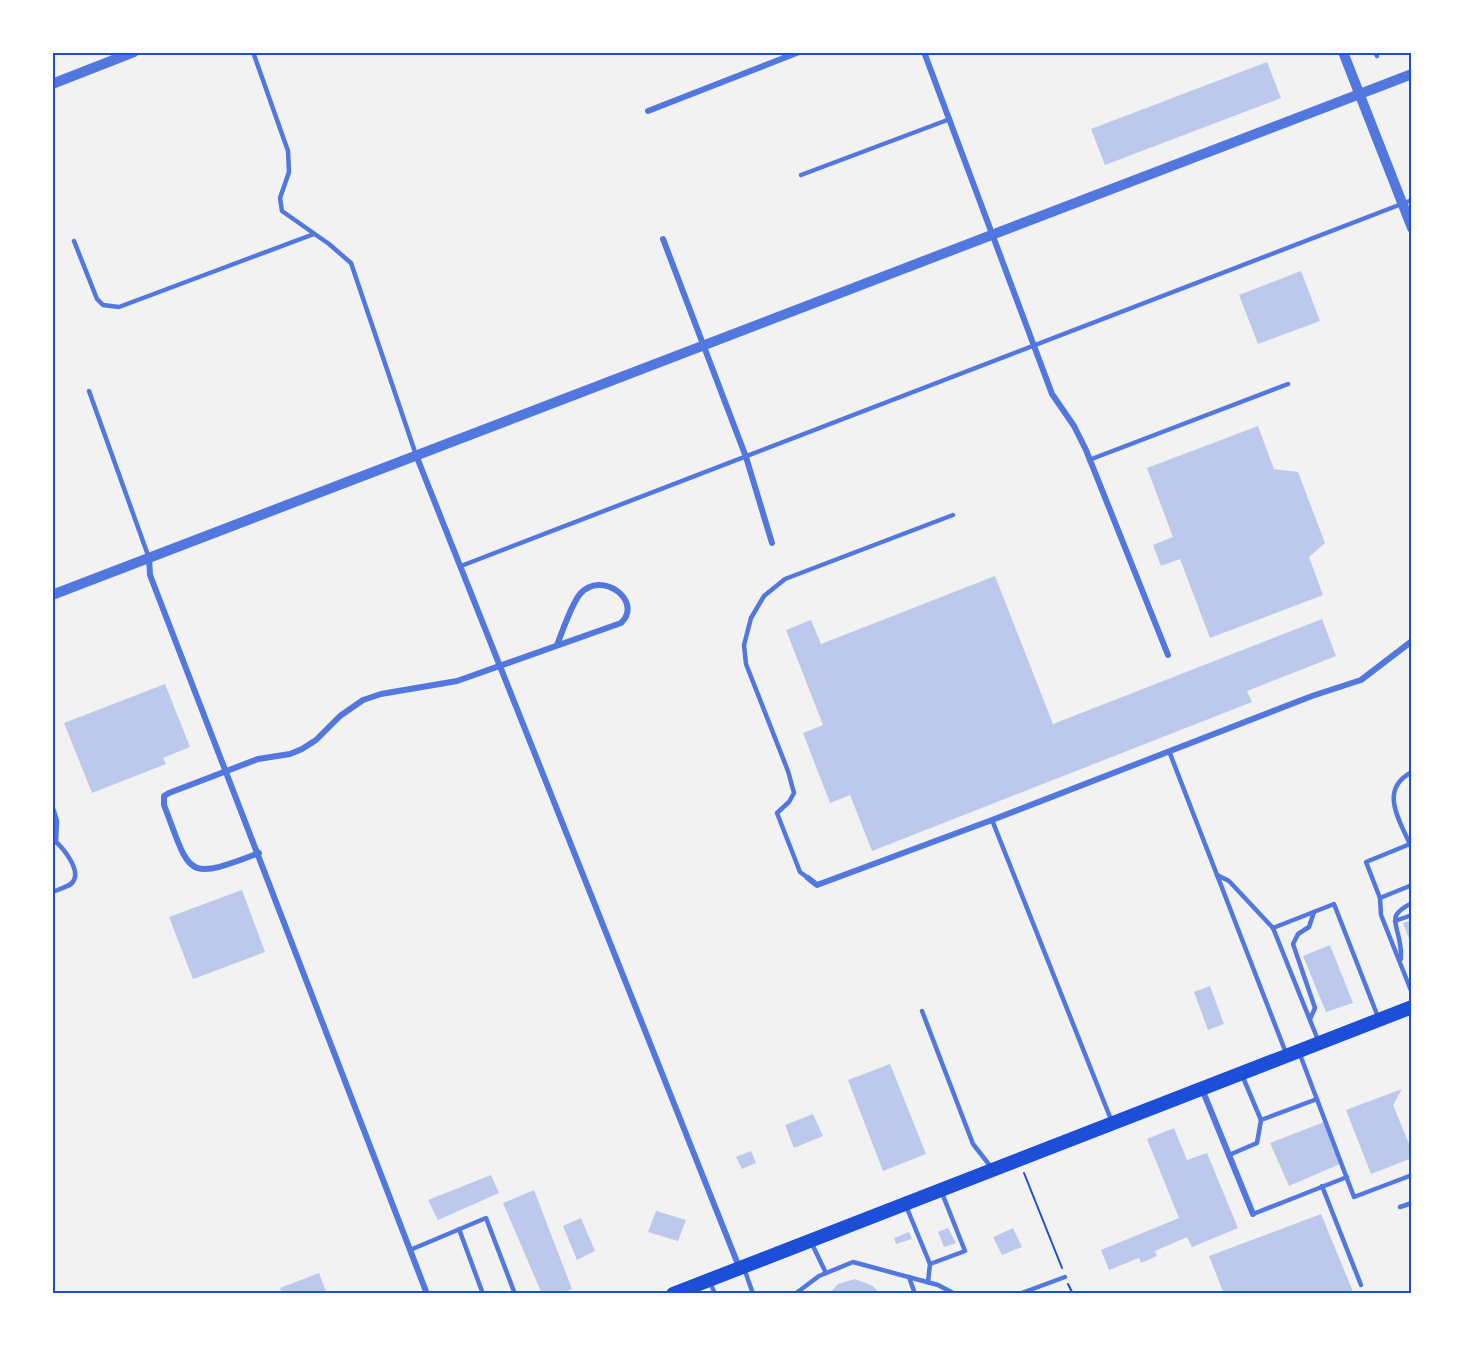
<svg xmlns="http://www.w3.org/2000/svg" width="1464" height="1346" viewBox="0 0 1464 1346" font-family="Poppins,sans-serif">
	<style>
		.building { fill: #bdc9ec }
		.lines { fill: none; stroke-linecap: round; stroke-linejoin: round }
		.path { stroke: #1d4ed8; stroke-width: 2 }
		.service { stroke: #5277de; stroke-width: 4.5 }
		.minor { stroke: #5277de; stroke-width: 6 }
		.tertiary { stroke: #5277de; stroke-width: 10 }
		.primary { stroke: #1d4ed8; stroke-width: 14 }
		.neatline { fill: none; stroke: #1d4ed8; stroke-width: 2 }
	</style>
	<rect width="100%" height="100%" fill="#f2f2f2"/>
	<!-- building -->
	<g class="building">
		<polygon points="1267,62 1281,98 1105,165 1091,129"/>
		<polygon points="1301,271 1320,321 1258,344 1239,295"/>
		<polygon points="1258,426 1274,469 1298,472 1325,543 1309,557 1323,595 1210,638 1180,559 1161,566 1153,545 1173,537 1147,468"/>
		<polygon points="995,576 1053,724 1322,619 1336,656 1247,691 1252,702 872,851 850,795 830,803 803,733 823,725 786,630 811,620 821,644"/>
		<polygon points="165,684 190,747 163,758 166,764 92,793 64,723"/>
		<polygon points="242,890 265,952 193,979 169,917"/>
		<polygon points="1412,920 1412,944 1411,944 1403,923"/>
		<polygon points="1330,945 1353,1003 1326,1012 1303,956"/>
		<polygon points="1210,986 1224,1024 1208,1030 1194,992"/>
		<polygon points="890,1064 926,1154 883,1171 848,1080"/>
		<polygon points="1402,1089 1393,1105 1412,1151 1412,1158 1371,1174 1346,1110"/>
		<polygon points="813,1114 823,1136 794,1148 785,1125"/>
		<polygon points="1324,1122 1340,1164 1289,1186 1270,1143"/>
		<polygon points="1174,1128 1187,1160 1207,1153 1238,1228 1192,1247 1187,1237 1155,1251 1157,1256 1141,1263 1139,1258 1109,1270 1101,1250 1179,1218 1147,1139"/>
		<polygon points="751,1151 756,1163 742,1169 736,1157"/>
		<polygon points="491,1175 499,1193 438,1220 428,1200"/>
		<polygon points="534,1190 572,1289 559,1294 542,1294 503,1203"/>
		<polygon points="656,1211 686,1220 678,1241 648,1232"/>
		<polygon points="1321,1214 1354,1294 1224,1294 1209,1256"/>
		<polygon points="581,1218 595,1251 577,1260 563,1226"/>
		<polygon points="948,1228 956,1243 944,1247 938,1232"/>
		<polygon points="1013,1228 1022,1247 1002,1255 993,1237"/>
		<polygon points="909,1232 912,1239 896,1244 894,1238"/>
		<polygon points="319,1273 327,1294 282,1294 280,1288"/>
		<polygon points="855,1279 873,1286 880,1294 829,1294 838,1284"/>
	</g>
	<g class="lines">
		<!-- path -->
		<g class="path">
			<polyline points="1024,1173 1062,1268"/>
			<polyline points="1068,1284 1073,1294"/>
		</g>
		<!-- service -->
		<g class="service">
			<polyline points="253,52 288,151 289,172 280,198 282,211 329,244 351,263 416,455"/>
			<polyline points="1375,52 1377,56"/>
			<polyline points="801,175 950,119"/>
			<polyline points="74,241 97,299 103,305 119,307 314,234"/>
			<polyline points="89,391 149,558"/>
			<polyline points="1089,460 1288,384"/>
			<polyline points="461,566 1412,200"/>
			<polyline points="1169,751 1286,1053"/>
			<path d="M1412,772C1377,790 1401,822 1412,849"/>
			<polyline points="52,805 57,821 56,842"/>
			<polyline points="992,820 1112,1122"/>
			<polyline points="1410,844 1366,862 1380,898 1381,915 1412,993"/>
			<polyline points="1217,875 1229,881 1273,928 1318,1040"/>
			<polyline points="808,878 800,872 777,813 789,802 794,793 788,771 746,664 744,645 751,618 764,596 785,579 953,515"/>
			<path d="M52,892C59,889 71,887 74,880C80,869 63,848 56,842"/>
			<polyline points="1380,898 1412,885"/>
			<polyline points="1395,921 1412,915"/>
			<polyline points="1273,928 1334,904 1378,1017"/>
			<path d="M1401,959C1401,955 1401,949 1400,944C1397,922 1386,916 1412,903"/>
			<polyline points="922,1011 973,1144 991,1167"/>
			<polyline points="1310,1019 1315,1008 1293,944 1298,934 1309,927 1314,912"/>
			<polyline points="1299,1052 1354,1197 1412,1175"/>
			<polyline points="1242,1075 1261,1120 1317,1099"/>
			<polyline points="1229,1155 1257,1143 1261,1120"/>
			<polyline points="1322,1186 1361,1285"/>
			<polyline points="906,1206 930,1264 965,1251 942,1193"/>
			<polyline points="1400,1207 1412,1203"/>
			<polyline points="1253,1214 1347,1177"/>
			<polyline points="459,1229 483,1294"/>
			<polyline points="811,1242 826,1273"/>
			<polyline points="410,1250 486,1218 515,1294"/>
			<polyline points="744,1268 753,1294"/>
			<polyline points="909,1277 915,1294"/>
			<polyline points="710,1282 715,1294"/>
			<polyline points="928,1282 930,1264"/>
			<polyline points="753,1293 766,1294"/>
			<polyline points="795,1294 819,1276 853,1262 938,1285 955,1294"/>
			<polyline points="1019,1294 1065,1277"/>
		</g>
		<!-- minor -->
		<g class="minor">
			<polyline points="924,52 1052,394 1074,426 1086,450 1168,655"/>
			<polyline points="648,111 799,52"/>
			<polyline points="663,239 746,457 772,543"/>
			<polyline points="416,455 739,1267"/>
			<polyline points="149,558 150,575 427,1294"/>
			<path d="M259,853C184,882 191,875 164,805V796L169,793L258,759L290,754L302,749L316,740L340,716L363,700L381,694L457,681L621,623C644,601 601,569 580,594C571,605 563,630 557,645"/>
			<polyline points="808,878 817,885 992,820 1312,696 1361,680 1412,641"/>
			<polyline points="1202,1089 1253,1214"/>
		</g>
		<!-- tertiary -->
		<g class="tertiary">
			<polyline points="1343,52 1412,228"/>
			<polyline points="52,84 134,52"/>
			<polyline points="52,595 1412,74"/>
		</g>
		<!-- primary -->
		<polyline class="primary" points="673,1294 1412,1007"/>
	</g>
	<!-- border -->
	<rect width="1464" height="1346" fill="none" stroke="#ffffff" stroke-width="108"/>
	<rect x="54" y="54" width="1356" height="1238" class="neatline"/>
</svg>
